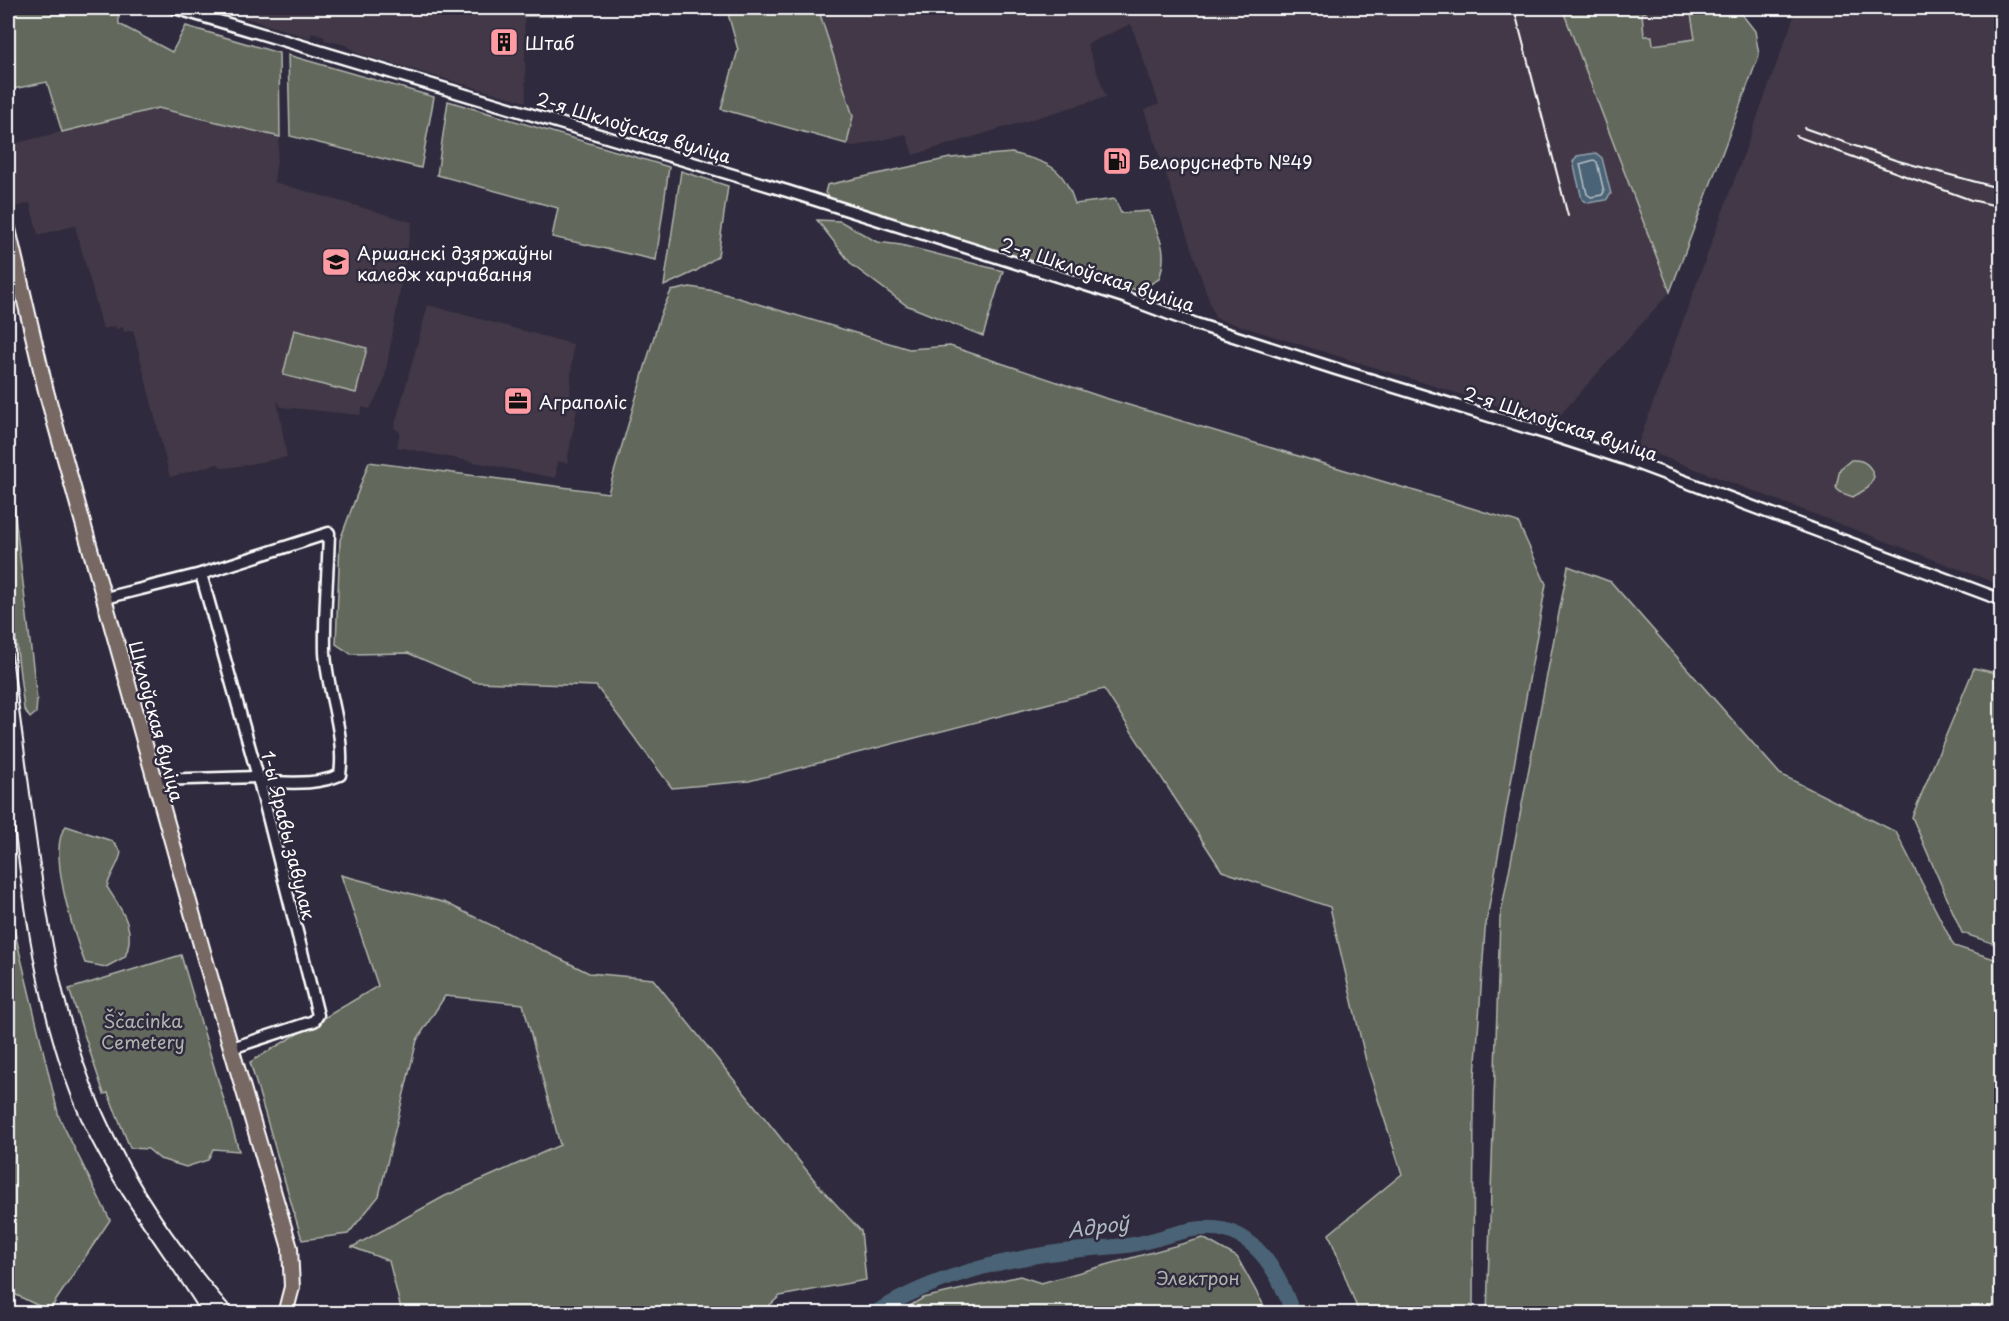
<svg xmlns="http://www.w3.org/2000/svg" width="2009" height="1321" viewBox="0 0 2009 1321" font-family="'Playpen Sans',sans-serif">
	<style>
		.built { fill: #423946 }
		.green { fill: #62695b; stroke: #b0b4ad; stroke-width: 1.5 }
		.water { fill: #4b6376; stroke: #93a1ad; stroke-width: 1.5 }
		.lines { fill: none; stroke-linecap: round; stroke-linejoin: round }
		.shore { stroke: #b7c1c8; stroke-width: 1.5 }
		.river { stroke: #4b6376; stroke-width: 15 }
		.minor-casing { stroke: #fff; stroke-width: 15 }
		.major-casing { stroke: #fff; stroke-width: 18 }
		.minor { stroke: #2f2a3d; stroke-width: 10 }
		.major { stroke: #776864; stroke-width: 14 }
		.rail { stroke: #fff; stroke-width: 2 }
		.labels { text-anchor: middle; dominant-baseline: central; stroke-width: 5; stroke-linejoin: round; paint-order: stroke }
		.poi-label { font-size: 18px; fill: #fff; stroke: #2f2a3d; text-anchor: start }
		.street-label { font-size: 18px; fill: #fff; stroke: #2f2a3d }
		.park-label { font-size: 18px; fill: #b0b4ad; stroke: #2f2a3d }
		.water-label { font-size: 20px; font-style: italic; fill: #aeb9c1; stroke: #2f2a3d }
	</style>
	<rect width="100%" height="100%" fill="#2f2a3d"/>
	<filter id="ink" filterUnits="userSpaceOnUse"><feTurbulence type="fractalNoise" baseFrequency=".0167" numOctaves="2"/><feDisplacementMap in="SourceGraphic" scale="12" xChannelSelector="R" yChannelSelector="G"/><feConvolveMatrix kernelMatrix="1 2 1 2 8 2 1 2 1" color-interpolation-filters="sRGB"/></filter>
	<g filter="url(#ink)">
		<!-- built -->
		<g class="built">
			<polygon points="212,8 524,8 526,102 359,54 346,45 324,40 325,37 312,33 310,38"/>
			<polygon points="818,8 1562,8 1670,292 1553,423 1215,318 1144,110 1159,104 1131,24 1087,44 1106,97 913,155 906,134 852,147 847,144 853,116"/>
			<polygon points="1645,8 1690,8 1695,39 1653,45 1644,37 1642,13 1646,12"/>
			<polygon points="1793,8 2001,8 2001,585 1637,447 1794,16"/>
			<polygon points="158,108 280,137 274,182 412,222 384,382 370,409 362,407 360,415 281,407 277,400 287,457 234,467 224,468 217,464 170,477 133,330 124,332 123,327 116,329 115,326 103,329 75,226 38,235 30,203 15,207 8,172 8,145"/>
			<polygon points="428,305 573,344 570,397 579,399 567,463 557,461 556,478 397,447 400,432 394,428"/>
		</g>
		<!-- green -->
		<g class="green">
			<polygon points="8,8 118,8 119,24 172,52 186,26 279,53 280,137 158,108 62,132 47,82 8,90"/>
			<polygon points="524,8 554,8 552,16 524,16"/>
			<polygon points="704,8 818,8 853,116 847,144 721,109 738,50 727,10"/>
			<polygon points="1562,8 1645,8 1646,12 1642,13 1644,36 1652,36 1653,45 1695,39 1690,8 1737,8 1755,31 1759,55 1670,292"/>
			<polygon points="288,55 434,97 421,168 290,136"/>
			<polygon points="448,101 669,167 656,260 552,237 558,208 437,175"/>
			<path d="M1012,153C1048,163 1063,165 1075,204L1115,199L1121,213L1149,211C1159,238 1169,250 1159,279L1140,290L1124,288L836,202L825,193L827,185L950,158Z"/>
			<polygon points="681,171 728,186 718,256 696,271 664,286"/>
			<polygon points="817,220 840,221 877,242 901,245 1003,271 983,336 906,305 852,265"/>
			<polygon points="690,287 715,291 909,349 950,346 1102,397 1518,522 1546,584 1485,930 1474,1092 1473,1313 1359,1313 1329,1234 1402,1174 1367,1065 1330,907 1222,871 1104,689 749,781 672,788 596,686 475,682 408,653 351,654 336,644 340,540 369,462 608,493 660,316 671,291"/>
			<polygon points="294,330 367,348 356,393 283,375"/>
			<polygon points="8,457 37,700 36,713 30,718 24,709 8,573"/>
			<path d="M1851,460C1863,459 1871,464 1874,477L1868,488L1853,497L1839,492L1836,487L1840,469Z"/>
			<polygon points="1568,566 1611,582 1780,774 1896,832 1954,946 2001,961 2001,1313 1487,1313 1500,918"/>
			<polygon points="1974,668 2001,674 2001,946 1962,933 1912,817"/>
			<path d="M66,826L112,841L121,852C119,865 110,874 107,887C122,910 137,929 125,957L106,967L85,963C74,935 46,848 66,826Z"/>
			<polygon points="341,875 446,903 589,973 653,979 820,1187 861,1231 866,1280 780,1296 761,1313 402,1313 389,1261 352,1247 445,1196 560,1145 523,1004 445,996 417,1040 379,1196 348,1234 302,1240 250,1062 378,986"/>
			<polygon points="9,908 59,1117 110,1220 49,1311 8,1291"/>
			<polygon points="181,955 239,1151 213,1149 208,1160 186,1167 160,1159 148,1149 130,1148 108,1093 104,1094 69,989"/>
			<polygon points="1203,1238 1237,1257 1268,1313 898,1313 923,1298 1020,1276 1041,1283"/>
		</g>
		<!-- water -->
		<polygon class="water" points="1596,153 1602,158 1611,194 1606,200 1588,203 1582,199 1573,162 1577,156"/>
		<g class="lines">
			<!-- shore -->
			<polygon class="shore" points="1594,160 1597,162 1604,192 1602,195 1591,197 1587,194 1580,164"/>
			<!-- river -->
			<path class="river" d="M873,1314C927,1280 990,1262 1053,1253C1079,1249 1105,1248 1130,1245C1163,1240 1196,1221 1228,1231C1263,1242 1282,1281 1293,1314"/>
			<!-- minor casing -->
			<g class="minor-casing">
				<g id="minor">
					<polyline points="175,8 787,191 1124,297 1196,324 1336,369 1548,434 1625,459 2002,600"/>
					<polyline points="201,574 258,777 318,1015 314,1021 232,1048"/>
					<path d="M105,598L201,574L329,533C328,573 324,613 325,652C327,693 346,734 340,775C315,786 286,782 259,782"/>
					<polyline points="154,780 258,777"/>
				</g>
			</g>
			<!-- major casing -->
			<g class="major-casing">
				<polyline id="major" points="8,229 46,391 205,959 290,1248 292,1287 285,1314"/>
			</g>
			<!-- minor -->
			<use href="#minor" class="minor"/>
			<!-- major -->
			<use href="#major" class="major"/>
			<!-- rail -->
			<g class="rail">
				<polyline points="1514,8 1568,216"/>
				<polyline points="1804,128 1895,160 2002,189"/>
				<polyline points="1796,136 1971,200 2002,207"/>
				<path d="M8,626C15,682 23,737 30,793C44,900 58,1009 102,1110C135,1186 182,1251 236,1314"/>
				<path d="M8,777C23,897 36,1031 91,1140C122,1201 166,1256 202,1314"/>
			</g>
		</g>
	</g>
	<!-- icons -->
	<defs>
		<g id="building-square" transform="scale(1.5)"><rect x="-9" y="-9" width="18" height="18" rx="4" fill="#ff9aa2" stroke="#2f2a3d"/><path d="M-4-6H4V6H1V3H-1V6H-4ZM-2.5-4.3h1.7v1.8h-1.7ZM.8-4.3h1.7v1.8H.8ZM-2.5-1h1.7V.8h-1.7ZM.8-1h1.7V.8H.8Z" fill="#111"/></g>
		<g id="fuel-square" transform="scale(1.5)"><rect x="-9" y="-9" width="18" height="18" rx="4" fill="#ff9aa2" stroke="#2f2a3d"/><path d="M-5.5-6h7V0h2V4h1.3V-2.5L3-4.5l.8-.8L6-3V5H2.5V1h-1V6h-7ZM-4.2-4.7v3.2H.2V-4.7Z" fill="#111"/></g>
		<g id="university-square" transform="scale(1.5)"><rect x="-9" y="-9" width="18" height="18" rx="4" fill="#ff9aa2" stroke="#2f2a3d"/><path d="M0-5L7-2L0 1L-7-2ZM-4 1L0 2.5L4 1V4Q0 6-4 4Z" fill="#111"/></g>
		<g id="office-square" transform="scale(1.5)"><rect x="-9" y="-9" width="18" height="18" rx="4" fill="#ff9aa2" stroke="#2f2a3d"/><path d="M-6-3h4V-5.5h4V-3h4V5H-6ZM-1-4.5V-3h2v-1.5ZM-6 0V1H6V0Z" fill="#111"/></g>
	</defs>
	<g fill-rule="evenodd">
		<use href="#building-square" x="504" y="42"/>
		<use href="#fuel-square" x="1117" y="161"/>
		<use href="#university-square" x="336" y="262"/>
		<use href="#office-square" x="518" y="401"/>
	</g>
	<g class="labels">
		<!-- poi labels -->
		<g class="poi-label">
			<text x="525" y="42">Штаб</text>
			<text x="1138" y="161">Белоруснефть №49</text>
			<text x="357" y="252">Аршанскі дзяржаўны<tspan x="357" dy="21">каледж харчавання</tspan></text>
			<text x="539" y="401">Аграполіс</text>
		</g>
		<!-- street labels -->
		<g class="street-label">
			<text transform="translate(634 127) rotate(17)">2-я Шклоўская вуліца</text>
			<text transform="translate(1098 274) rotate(18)">2-я Шклоўская вуліца</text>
			<text transform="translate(1561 423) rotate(18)">2-я Шклоўская вуліца</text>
			<text transform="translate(157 721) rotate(75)">Шклоўская вуліца</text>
			<text transform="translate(289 835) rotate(76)">1-ы Яравы завулак</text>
		</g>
		<!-- park labels -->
		<g class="park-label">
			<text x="143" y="1020">Ščacinka<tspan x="143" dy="21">Cemetery</tspan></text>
			<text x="1198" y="1277">Электрон</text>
		</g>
		<!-- water labels -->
		<g class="water-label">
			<text transform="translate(1098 1226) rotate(-7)">Адроў</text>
		</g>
	</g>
	<!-- margin -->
	<rect width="2009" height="1321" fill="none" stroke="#2f2a3d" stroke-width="30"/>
	<rect x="15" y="15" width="1979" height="1291" fill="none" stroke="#fff" stroke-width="2" filter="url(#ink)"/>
</svg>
